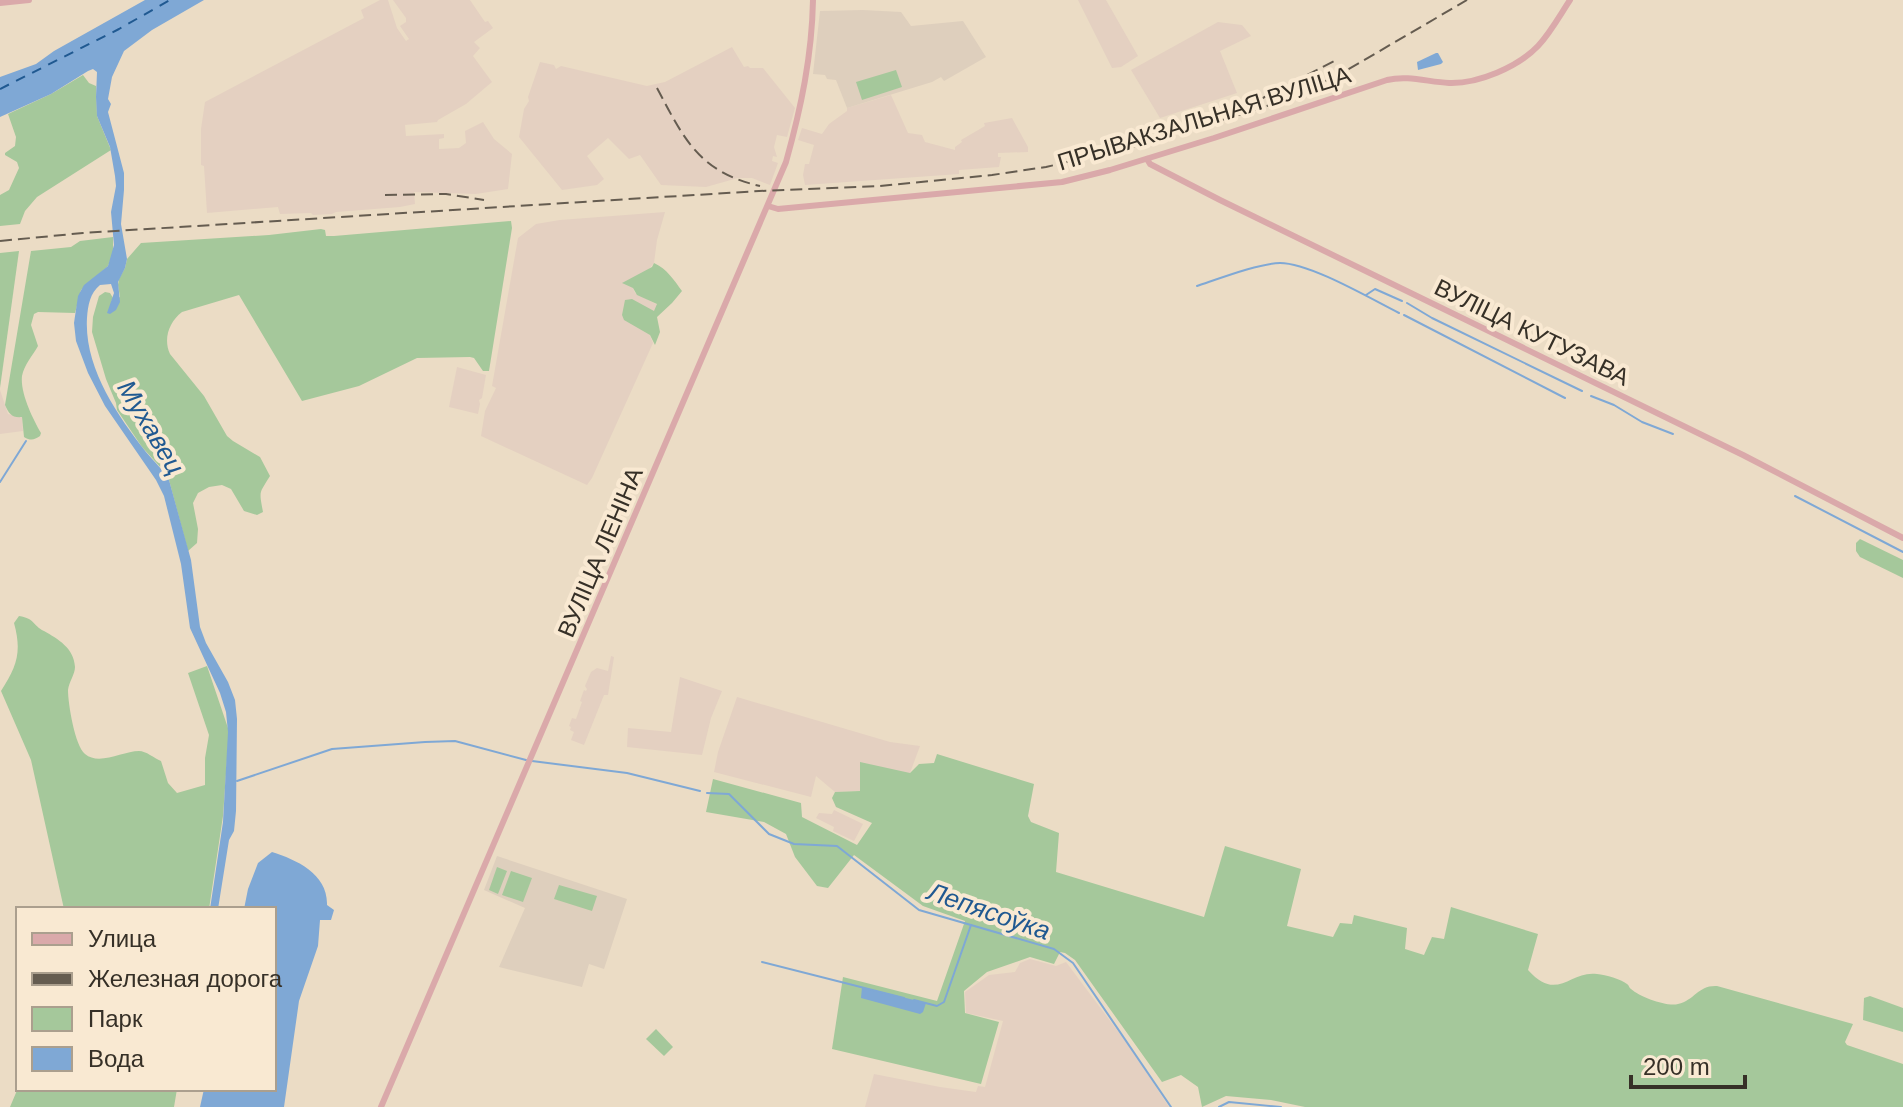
<svg xmlns="http://www.w3.org/2000/svg" width="1903" height="1107" viewBox="0 0 1903 1107" font-family="Arial,sans-serif">
	<style>
		.industrial { fill: #e4d0c1 }
		.education { fill: #decfbd }
		.green { fill: #a5c89b }
		.water { fill: #7fa8d5 }
		.lines { fill: none; stroke-linecap: round; stroke-linejoin: round }
		.stream { stroke: #7fa8d5; stroke-width: 2 }
		.ferry { stroke: #205991; stroke-width: 2; stroke-dasharray: 10 8; stroke-linecap: butt }
		.major { stroke: #daa9aa; stroke-width: 6 }
		.rail { stroke: #655c50; stroke-width: 2; stroke-dasharray: 12 6; stroke-linecap: butt }
		.labels { text-anchor: middle; dominant-baseline: central; stroke-width: 8; stroke-linejoin: round; paint-order: stroke }
		.street-label { font-size: 24px; fill: #363027; stroke: #f9e9d2 }
		.water-label { font-size: 26px; font-style: italic; fill: #205991; stroke: #f9e9d2 }
	</style>
	<rect width="100%" height="100%" fill="#ebdcc5"/>
	<!-- industrial -->
	<g class="industrial">
		<polygon points="380,0 388,0 397,28 406,41 409,39 400,26 406,22 406,18 393,0 470,0 485,22 488,21 493,28 474,42 480,48 473,56 492,82 466,104 438,120 437,122 405,125 406,136 444,134 444,138 439,139 439,149 459,148 466,143 465,131 483,122 494,139 512,154 508,189 476,194 414,192 415,204 400,207 336,212 332,214 313,215 311,213 280,214 278,207 207,213 204,166 201,165 201,129 205,102 364,18 361,10"/>
		<polygon points="1078,0 1106,0 1138,56 1121,67 1112,68"/>
		<polygon points="1218,22 1242,25 1251,36 1220,51 1237,93 1160,118 1131,70"/>
		<polygon points="732,47 744,67 748,66 750,68 763,68 795,108 787,137 777,135 774,147 777,157 773,156 772,161 778,163 770,185 752,178 738,178 706,187 661,185 640,155 629,159 608,138 587,156 604,179 597,185 562,190 519,137 524,109 529,101 528,97 540,62 554,65 556,69 561,66 647,86 665,82"/>
		<polygon points="891,95 908,133 922,135 925,142 955,150 955,147 962,142 961,140 985,126 984,123 1012,118 1028,147 1028,152 998,153 998,157 1001,157 999,167 959,170 959,174 805,185 803,175 805,164 809,164 814,145 798,140 802,128 822,134 829,124 847,111 847,108"/>
		<polygon points="665,212 657,240 654,263 633,288 635,293 658,305 654,312 636,302 653,343 592,478 587,485 481,436 485,411 496,388 492,386 518,238 536,224 560,220"/>
		<polygon points="457,367 486,375 482,398 479,400 480,404 478,414 449,407"/>
		<polygon points="0,390 8,414 22,417 23,431 0,434"/>
		<polygon points="611,656 614,657 608,695 604,695 584,745 571,740 574,732 570,730 571,727 569,726 572,718 576,719 582,702 580,701 584,690 586,691 587,689 585,686 591,672 597,668 608,671"/>
		<polygon points="680,677 722,691 711,718 702,755 627,747 628,728 671,732"/>
		<polygon points="737,697 890,742 920,746 910,773 860,791 835,792 816,776 811,797 714,772 718,752"/>
		<polygon points="834,810 863,824 854,841 833,831 834,827 816,818 819,813 832,814"/>
		<polygon points="1030,959 1056,966 1066,962 1132,1050 1169,1107 865,1107 874,1074 940,1087 976,1092 978,1086 985,1087 1003,1021 966,1013 965,992 989,975 1015,972 1020,963"/>
	</g>
	<!-- education -->
	<g class="education">
		<polygon points="863,10 901,12 911,26 963,21 986,57 944,81 941,77 932,82 847,108 836,80 827,79 825,75 813,74 820,11"/>
		<polygon points="497,856 627,899 604,969 589,964 582,987 499,967 525,908 484,890"/>
	</g>
	<!-- green -->
	<g class="green">
		<polygon points="896,70 902,87 862,100 856,82"/>
		<polygon points="83,75 89,83 96,86 97,116 111,150 37,197 25,211 20,224 0,226 0,195 9,190 19,168 17,162 5,155 5,153 15,146 16,137 8,114 51,94"/>
		<path d="M511,221L512,228L489,371H483L474,358L470,357L417,358L359,386L302,401L239,295L182,312C169,322 163,339 170,354L204,396L227,436L233,441L260,457L270,476C259,494 259,490 263,512L257,515L244,511L231,489L222,485L209,487L198,493L193,503L198,529L197,543L188,551L169,480L162,469L142,447L117,410L116,403L106,379L92,332L93,317L99,296L105,292L110,293L113,298L111,302L120,297L118,285L119,279L125,268L127,259L141,243L269,235L321,229L325,230L326,236H334Z"/>
		<path d="M113,237V253L108,266L81,290L75,313L38,312L34,314L31,325L38,346C33,355 24,365 22,376C20,393 33,419 41,433L40,436C34,440 31,441 24,437L22,417C12,418 9,414 5,405L31,251L71,247L80,241Z"/>
		<polygon points="19,251 0,388 0,253"/>
		<path d="M654,263C667,269 674,280 682,291L672,303L657,317L660,332L655,345L650,335L624,320L622,315L625,300L632,299L654,311L657,304L637,295L633,288L622,283L652,267Z"/>
		<polygon points="1860,539 1903,560 1903,578 1860,557 1856,551 1856,543"/>
		<path d="M19,616C36,619 32,625 44,631C58,639 74,648 75,667C75,674 69,682 68,690C68,704 75,746 85,754C99,766 123,751 139,751C146,751 154,758 161,761L168,783L177,793L205,785V758L209,735L188,673L207,666L229,731L223,816L209,909H64L31,760L1,691C17,666 22,652 14,623Z"/>
		<path d="M937,754L1034,784L1028,816L1031,822L1059,833L1056,872L1204,917L1225,846L1301,869L1287,926L1333,937L1340,923L1352,924L1354,915L1407,928L1405,949L1424,955L1432,937L1444,939L1451,907L1538,934L1528,970C1557,1003 1570,970 1597,974C1606,975 1621,979 1627,984C1629,985 1629,988 1631,989C1640,997 1667,1007 1678,1004C1695,1000 1698,985 1717,986L1853,1024L1845,1042L1847,1045L1903,1064V1107H1305L1271,1100L1226,1096L1202,1107L1198,1087L1181,1075L1162,1082L1075,960L1065,953L1060,952L1054,964L1030,957L987,972L964,991L965,1013L999,1022L981,1084L832,1049L843,977L937,1001L965,921L923,906L854,855L828,888L817,886L795,857L786,834L764,822L706,812L713,779L801,803L802,817L857,845L872,823L836,807L832,798L835,792L860,791V762L910,773L919,764L934,763Z"/>
		<polygon points="497,867 507,871 498,894 489,890"/>
		<polygon points="511,871 532,878 523,902 502,895"/>
		<polygon points="559,885 597,896 592,911 554,899"/>
		<polygon points="1870,996 1903,1008 1903,1032 1863,1020 1864,998"/>
		<polygon points="656,1029 673,1047 664,1056 646,1039"/>
		<polygon points="18,1088 18,1089 177,1089 174,1107 10,1107"/>
	</g>
	<!-- water -->
	<g class="water">
		<path d="M145,0H204L152,30L124,51L112,77L108,99L111,104L108,112L124,173V190L121,224L127,259L125,268L118,282L120,302L116,310L110,314L107,313L114,293L111,284L100,285C90,293 88,305 87,318C84,367 117,415 146,452C154,462 163,469 169,480L191,560L200,627L206,643L228,682L235,700L237,719L236,811L234,831L229,840L218,909H210L223,822L228,732L226,712L220,693L190,628L181,564L164,496L156,480L105,406L88,373L76,341L74,323L78,296L84,285L108,266L114,245L111,212L116,186L115,176L110,147L97,116L96,97L97,72L93,69L88,71L51,94L0,117V77L36,64L54,51Z"/>
		<polygon points="1436,53 1438,53 1443,62 1441,64 1418,70 1417,62"/>
		<path d="M272,852C297,860 328,874 327,905L334,910L331,920H320L318,946L299,1001L284,1107H200L204,1089H274V909H244L248,889L258,863Z"/>
		<polygon points="862,987 926,1003 923,1012 920,1014 861,998"/>
	</g>
	<g class="lines">
		<!-- stream -->
		<g class="stream">
			<path d="M1197,286C1218,279 1260,263 1280,263C1310,263 1371,299 1399,313"/>
			<polyline points="1366,295 1375,289 1402,301"/>
			<polyline points="1407,303 1432,318 1582,391"/>
			<polyline points="1404,315 1565,398"/>
			<polyline points="1591,396 1614,405 1642,422 1673,434"/>
			<polyline points="0,482 26,441"/>
			<polyline points="1795,496 1903,552"/>
			<polyline points="532,761 627,773 700,791"/>
			<polyline points="237,781 332,749 425,742 455,741 526,760"/>
			<polyline points="707,793 729,794 769,834 794,844 837,846 919,910 1054,949 1073,963 1171,1107"/>
			<polyline points="762,962 904,998"/>
			<polyline points="914,1000 937,1006 944,1002 971,925"/>
			<polyline points="1219,1107 1229,1102 1281,1107"/>
		</g>
		<!-- ferry -->
		<polyline class="ferry" points="0,89 119,29 170,0"/>
		<!-- major -->
		<g class="major">
			<polyline points="0,3 29,0"/>
			<polyline points="1147,159 1150,164 1220,200 1743,455 1903,538"/>
			<path d="M768,206L778,209L1062,182L1110,170L1214,138L1387,80C1408,75 1428,82 1449,83C1478,84 1518,67 1538,46C1551,32 1560,15 1570,0"/>
			<path d="M381,1107L786,162C801,108 812,56 813,0"/>
		</g>
		<!-- rail -->
		<g class="rail">
			<path d="M657,88C684,139 699,172 760,186"/>
			<polyline points="1259,100 1336,60"/>
			<polyline points="385,195 446,194 484,200"/>
			<polyline points="0,241 83,233 759,191 880,186 992,175 1046,167 1152,142 1286,100 1342,73 1467,0"/>
		</g>
	</g>
	<g class="labels">
		<!-- street labels -->
		<g class="street-label">
			<text transform="translate(1204 118) rotate(-17)">ПРЫВАКЗАЛЬНАЯ ВУЛІЦА</text>
			<text transform="translate(1532 332) rotate(26)">ВУЛІЦА КУТУЗАВА</text>
			<text transform="translate(600 552) rotate(-67)">ВУЛІЦА ЛЕНІНА</text>
		</g>
		<!-- water labels -->
		<g class="water-label">
			<text transform="translate(151 427) rotate(59)">Мухавец</text>
			<text transform="translate(989 911) rotate(19)">Лепясоўка</text>
		</g>
	</g>
	<!-- legend -->
	<rect x="16" y="907" width="260" height="184" fill="#f9e9d2" stroke="#ab9f8e" stroke-width="2"/>
	<rect x="32" y="933" width="40" height="12" fill="#daa9aa" stroke="#ab9f8e" stroke-width="2"/>
	<text x="88" y="947" font-size="24" fill="#363027">Улица</text>
	<rect x="32" y="973" width="40" height="12" fill="#655c50" stroke="#ab9f8e" stroke-width="2"/>
	<text x="88" y="987" font-size="24" fill="#363027">Железная дорога</text>
	<rect x="32" y="1007" width="40" height="24" fill="#a5c89b" stroke="#ab9f8e" stroke-width="2"/>
	<text x="88" y="1027" font-size="24" fill="#363027">Парк</text>
	<rect x="32" y="1047" width="40" height="24" fill="#7fa8d5" stroke="#ab9f8e" stroke-width="2"/>
	<text x="88" y="1067" font-size="24" fill="#363027">Вода</text>
	<!-- scale -->
	<path d="M1631 1075v12h114v-12" fill="none" stroke="#363027" stroke-width="4"/>
	<text x="1643" y="1075" font-size="24" fill="#363027" stroke="#f9e9d2" stroke-width="6" paint-order="stroke">200 m</text>
</svg>
